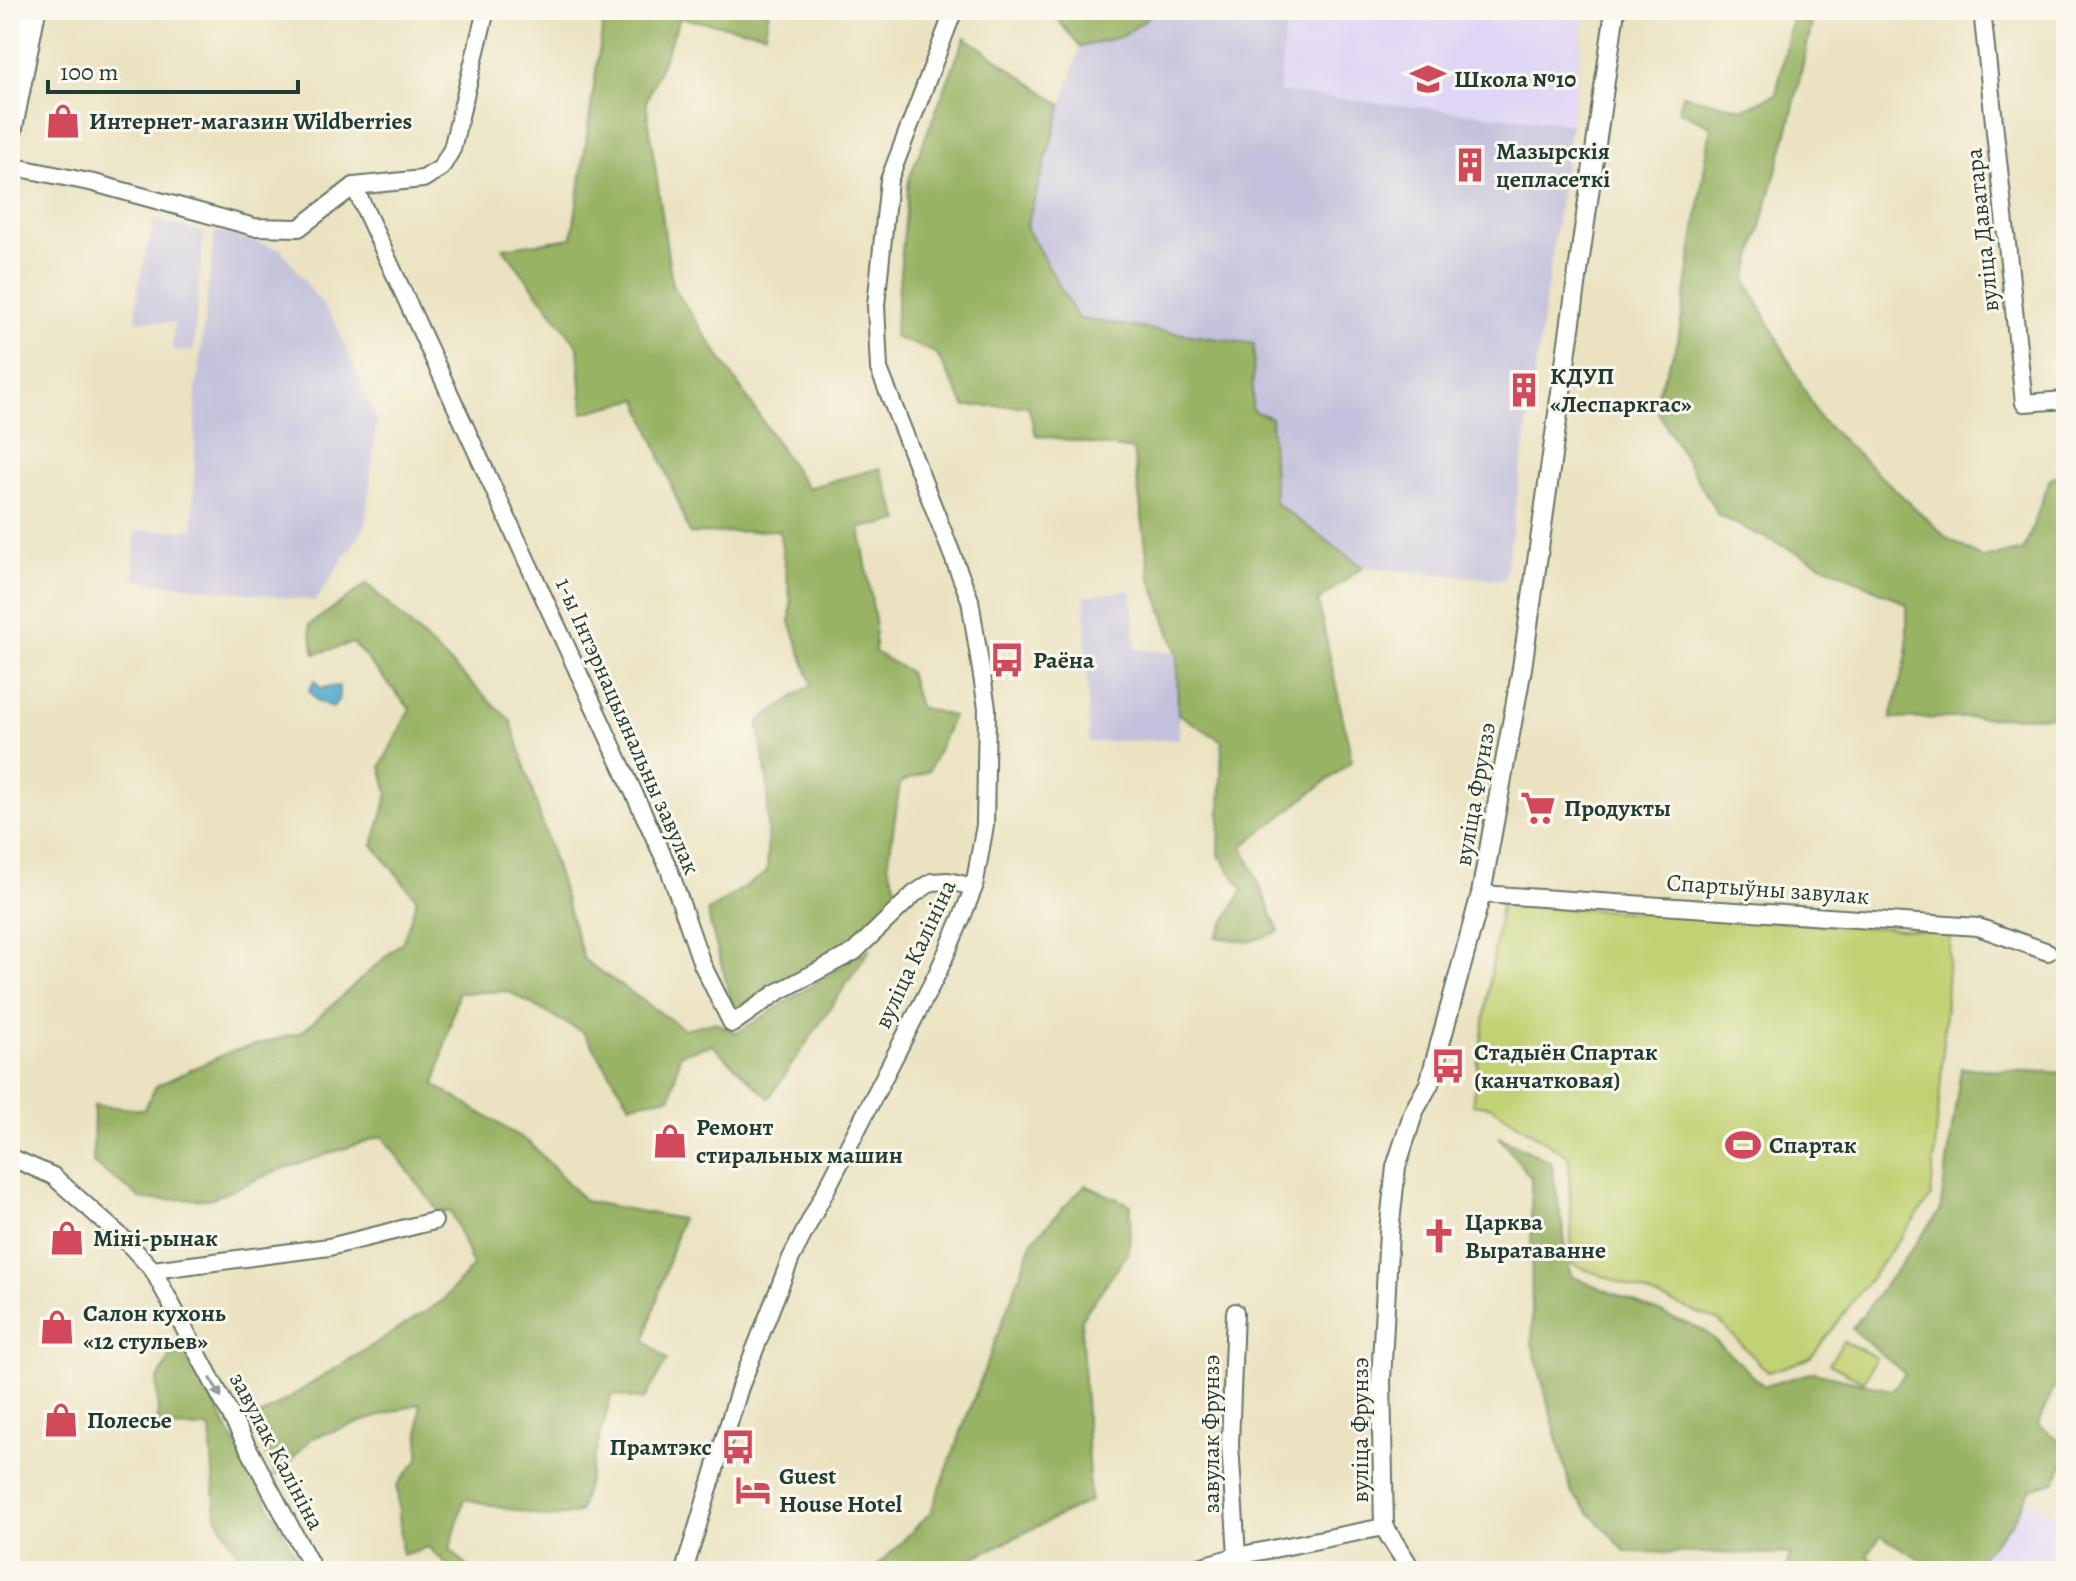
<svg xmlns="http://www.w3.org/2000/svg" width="2076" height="1581" viewBox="0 0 2076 1581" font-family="Alegreya,serif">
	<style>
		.built { fill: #dfd5f5 }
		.industrial { fill: #c3c1db }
		.green { fill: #c2d173; stroke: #708754; stroke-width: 2 }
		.forest { fill: #99b365; stroke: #5c784c; stroke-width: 2 }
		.water { fill: #51a8cd; stroke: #387280; stroke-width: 2 }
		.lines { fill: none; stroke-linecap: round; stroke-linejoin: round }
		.minor-casing { stroke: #667765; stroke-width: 20 }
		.tertiary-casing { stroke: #667765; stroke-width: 22 }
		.secondary-casing { stroke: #667765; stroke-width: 26 }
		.minor { stroke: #fff; stroke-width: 16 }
		.tertiary { stroke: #fff; stroke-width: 18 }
		.secondary { stroke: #fff; stroke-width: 22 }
		.oneway { fill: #8f9e9a }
		.labels { text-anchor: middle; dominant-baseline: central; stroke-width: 6; stroke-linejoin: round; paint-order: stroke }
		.poi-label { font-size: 24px; font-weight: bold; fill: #1f3d34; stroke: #fbf7ec; text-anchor: start }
		.street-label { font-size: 24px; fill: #1f3d34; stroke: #fbf7ec }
	</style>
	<rect width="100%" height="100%" fill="#fbf7ec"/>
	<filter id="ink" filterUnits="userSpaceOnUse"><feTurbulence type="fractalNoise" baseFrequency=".0125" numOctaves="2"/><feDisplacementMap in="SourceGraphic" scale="16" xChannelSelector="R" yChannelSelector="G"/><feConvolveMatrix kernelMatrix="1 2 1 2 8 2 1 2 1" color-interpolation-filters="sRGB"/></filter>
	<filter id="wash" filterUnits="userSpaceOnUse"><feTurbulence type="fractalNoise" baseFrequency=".006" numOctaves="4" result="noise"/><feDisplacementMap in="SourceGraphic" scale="32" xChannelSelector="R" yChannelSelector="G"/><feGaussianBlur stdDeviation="1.8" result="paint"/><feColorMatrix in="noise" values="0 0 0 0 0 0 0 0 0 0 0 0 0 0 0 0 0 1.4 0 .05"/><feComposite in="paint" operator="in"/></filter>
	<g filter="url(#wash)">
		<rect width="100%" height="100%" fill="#eae2c0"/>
		<!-- built -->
		<g class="built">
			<polygon points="1288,10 1585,10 1571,124 1278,92"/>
			<polygon points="2015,1491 2066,1521 2066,1571 1977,1571 1933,1551"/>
		</g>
		<!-- industrial -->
		<g class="industrial">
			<polygon points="1158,10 1286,19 1279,92 1571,124 1505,580 1363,567 1275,503 1271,418 1252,411 1254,344 1078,319 1026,227 1080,47 1123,36"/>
			<polygon points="154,220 204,232 193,352 172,350 174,323 136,320 138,287"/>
			<polygon points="215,231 281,249 335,322 377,420 365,527 315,601 134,580 135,531 193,530 196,391"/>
			<polygon points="1131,590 1136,649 1177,653 1179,739 1089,742 1085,596"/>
		</g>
		<!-- green -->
		<g class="green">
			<polygon points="1501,904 1950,932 1942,1066 1931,1197 1815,1352 1808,1359 1768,1372 1719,1321 1572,1264 1569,1157 1492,1107 1472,1104"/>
			<polygon points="1843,1341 1876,1357 1864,1382 1829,1364"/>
		</g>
		<!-- forest -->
		<g class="forest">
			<polygon points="605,10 769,10 765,33 680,18 646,102 672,285 807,488 880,468 900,521 860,528 875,621 875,652 909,672 919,707 953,716 929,771 900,783 888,865 898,892 851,943 734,1010 707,912 767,872 768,785 758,722 812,684 790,622 791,602 779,530 690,534 638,399 583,413 578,346 503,248 572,238"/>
			<polygon points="1050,10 1158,10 1123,36 1080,47"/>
			<polygon points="1173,10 1288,10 1286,19"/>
			<polygon points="1794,10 1815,10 1791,118 1746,280 1820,419 1947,538 1983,558 2024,550 2050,479 2066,473 2066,716 1891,719 1907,655 1907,604 1719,516 1653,404 1678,341 1711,126 1679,111 1682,95 1744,109 1776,94"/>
			<polygon points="965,37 1062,105 1026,227 1078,319 1254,344 1252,410 1271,418 1275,503 1363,567 1318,601 1352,761 1243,846 1279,932 1249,942 1216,937 1243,889 1219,855 1222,741 1178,714 1177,653 1150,576 1133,450 1036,435 1028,406 965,406 936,353 894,337 909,179"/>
			<polygon points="367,584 511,721 584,960 684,1029 714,1022 737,1033 871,948 769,1098 712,1045 680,1054 671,1097 630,1104 584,1033 508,991 458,993 435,1085 530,1143 585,1201 681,1219 645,1340 667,1360 644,1400 612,1394 579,1513 548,1517 464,1499 450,1549 472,1571 454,1571 428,1547 402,1555 397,1485 419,1459 420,1403 312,1438 276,1476 251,1422 442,1301 473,1266 451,1211 439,1212 382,1136 274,1172 211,1199 143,1200 93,1163 94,1105 144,1110 156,1086 227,1053 302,1032 403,941 417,899 373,845 388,794 381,766 410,709 353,643 315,654 309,625"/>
			<polygon points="1961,1068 2066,1073 2066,1360 2038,1424 2066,1446 2066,1458 2055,1482 2030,1489 2012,1523 1967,1571 1940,1571 1881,1536 1867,1555 1890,1571 1785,1571 1791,1554 1626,1552 1572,1494 1532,1343 1531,1178 1499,1137 1551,1162 1571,1276 1705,1331 1764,1386 1814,1372 1892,1390 1905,1374 1852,1329 1940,1211"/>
			<polygon points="1085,1185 1131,1205 1129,1252 1081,1319 1090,1501 946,1571 873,1571 931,1512 1033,1240"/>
			<polygon points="180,1340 304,1571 249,1571 216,1516 210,1428 158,1427 157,1381"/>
		</g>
		<!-- water -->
		<polygon class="water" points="315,680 320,688 339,686 339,699 333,708 316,700 309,690"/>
	</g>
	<g filter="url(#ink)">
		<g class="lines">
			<!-- minor casing -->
			<g class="minor-casing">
				<g id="minor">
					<polyline points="486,10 452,149 441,168 423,179 354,186 669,869 702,964 732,1024 776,993 854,952 914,894 932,882 948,881 974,887"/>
					<polyline points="1982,10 2024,403 2066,400"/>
					<polyline points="10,166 94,183 254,227 299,228 354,186"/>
					<polyline points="1481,894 1978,927 2048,952"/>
					<polyline points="10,1157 53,1176 126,1241 153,1270 314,1571"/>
					<polyline points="153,1270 329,1247 434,1221"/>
					<polyline points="1235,1312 1230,1444 1237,1556"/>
					<polyline points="684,1571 740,1387 791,1258 938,972 962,917 974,887 985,825 987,708 970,600 879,369 876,305 889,180 954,10"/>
					<polyline points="1184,1571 1237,1556 1384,1527"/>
				</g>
			</g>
			<!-- tertiary casing -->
			<g class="tertiary-casing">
				<polyline id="tertiary" points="1412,1571 1384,1527 1381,1380 1389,1232 1396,1167 1414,1111 1429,1084 1481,894 1522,668 1615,10"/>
			</g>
			<!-- secondary casing -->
			<g class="secondary-casing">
				<polyline id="secondary" points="10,133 34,10"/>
			</g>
			<!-- minor -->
			<use href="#minor" class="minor"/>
			<!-- tertiary -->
			<use href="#tertiary" class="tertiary"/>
			<!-- secondary -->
			<use href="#secondary" class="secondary"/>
		</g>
		<!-- one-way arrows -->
		<defs><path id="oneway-solid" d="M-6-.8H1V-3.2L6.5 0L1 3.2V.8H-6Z" transform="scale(2)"/></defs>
		<use class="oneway" href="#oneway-solid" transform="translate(216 1388) rotate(62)"/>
	</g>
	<!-- icons -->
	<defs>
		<g id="school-bare" transform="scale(2.76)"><path d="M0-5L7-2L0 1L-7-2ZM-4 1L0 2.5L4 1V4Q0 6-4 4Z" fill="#d1495b" stroke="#fbf7ec" stroke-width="2.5" paint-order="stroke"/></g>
		<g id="shop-bare" transform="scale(2.76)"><path d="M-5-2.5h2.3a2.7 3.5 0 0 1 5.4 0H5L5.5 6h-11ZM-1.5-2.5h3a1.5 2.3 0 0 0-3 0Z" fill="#d1495b" stroke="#fbf7ec" stroke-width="2.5" paint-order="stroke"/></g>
		<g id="building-bare" transform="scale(2.76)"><path d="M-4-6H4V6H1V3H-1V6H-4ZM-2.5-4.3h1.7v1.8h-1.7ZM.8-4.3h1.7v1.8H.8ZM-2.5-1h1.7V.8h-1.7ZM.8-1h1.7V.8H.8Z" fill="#d1495b" stroke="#fbf7ec" stroke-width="2.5" paint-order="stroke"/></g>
		<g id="bus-bare" transform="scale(2.76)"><path d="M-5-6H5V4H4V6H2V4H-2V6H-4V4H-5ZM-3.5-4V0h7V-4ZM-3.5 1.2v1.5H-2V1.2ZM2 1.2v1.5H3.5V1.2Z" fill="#d1495b" stroke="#fbf7ec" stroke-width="2.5" paint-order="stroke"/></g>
		<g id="supermarket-bare" transform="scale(2.76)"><path d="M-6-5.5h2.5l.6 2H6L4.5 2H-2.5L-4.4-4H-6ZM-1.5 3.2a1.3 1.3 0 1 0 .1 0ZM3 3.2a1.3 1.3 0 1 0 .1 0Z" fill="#d1495b" stroke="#fbf7ec" stroke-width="2.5" paint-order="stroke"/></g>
		<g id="stadium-bare" transform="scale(2.76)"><path d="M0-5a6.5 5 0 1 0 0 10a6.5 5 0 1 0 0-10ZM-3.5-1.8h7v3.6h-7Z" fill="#d1495b" stroke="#fbf7ec" stroke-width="2.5" paint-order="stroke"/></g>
		<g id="church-bare" transform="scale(2.76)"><path d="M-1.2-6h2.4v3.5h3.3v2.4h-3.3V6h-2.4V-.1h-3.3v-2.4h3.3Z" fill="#d1495b" stroke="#fbf7ec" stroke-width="2.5" paint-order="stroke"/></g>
		<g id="hotel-bare" transform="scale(2.76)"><path d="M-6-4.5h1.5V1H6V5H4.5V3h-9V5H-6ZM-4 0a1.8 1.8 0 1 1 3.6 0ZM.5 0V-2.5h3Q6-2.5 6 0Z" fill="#d1495b" stroke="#fbf7ec" stroke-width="2.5" paint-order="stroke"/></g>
	</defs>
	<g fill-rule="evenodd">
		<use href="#school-bare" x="1428" y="79"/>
		<use href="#shop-bare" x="63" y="121"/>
		<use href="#building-bare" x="1470" y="165"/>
		<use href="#building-bare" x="1524" y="390"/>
		<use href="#bus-bare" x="1007" y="660"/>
		<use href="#supermarket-bare" x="1538" y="808"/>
		<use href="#bus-bare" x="1448" y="1066"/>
		<use href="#shop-bare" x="670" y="1141"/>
		<use href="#stadium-bare" x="1743" y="1145"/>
		<use href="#church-bare" x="1439" y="1236"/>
		<use href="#shop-bare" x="67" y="1238"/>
		<use href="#shop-bare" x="57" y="1327"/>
		<use href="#shop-bare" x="61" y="1420"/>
		<use href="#bus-bare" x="738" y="1447"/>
		<use href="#hotel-bare" x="753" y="1490"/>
	</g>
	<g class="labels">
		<!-- poi labels -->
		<g class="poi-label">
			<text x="1454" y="79">Школа №10</text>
			<text x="89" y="121">Интернет-магазин Wildberries</text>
			<text x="1496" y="151">Мазырскія<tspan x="1496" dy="28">цепласеткі</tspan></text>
			<text x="1550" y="376">КДУП<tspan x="1550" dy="28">«Леспаркгас»</tspan></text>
			<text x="1033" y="660">Раёна</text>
			<text x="1564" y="808">Продукты</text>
			<text x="1474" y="1052">Стадыён Спартак<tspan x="1474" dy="28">(канчатковая)</tspan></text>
			<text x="696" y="1127">Ремонт<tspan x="696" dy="28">стиральных машин</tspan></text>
			<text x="1769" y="1145">Спартак</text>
			<text x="1465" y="1222">Царква<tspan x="1465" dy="28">Выратаванне</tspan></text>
			<text x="93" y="1238">Міні-рынак</text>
			<text x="83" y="1313">Салон кухонь<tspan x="83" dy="28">«12 стульев»</tspan></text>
			<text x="87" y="1420">Полесье</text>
			<text x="712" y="1447" text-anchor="end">Прамтэкс</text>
			<text x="779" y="1476">Guest<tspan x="779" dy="28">House Hotel</tspan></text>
		</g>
		<!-- street labels -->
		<g class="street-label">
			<text transform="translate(1982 230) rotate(-96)">вуліца Даватара</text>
			<text transform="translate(628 726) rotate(66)">1-ы Інтэрнацыянальны завулак</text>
			<text transform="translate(1475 794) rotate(-80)">вуліца Фрунзэ</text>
			<text transform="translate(1768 889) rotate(4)">Спартыўны завулак</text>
			<text transform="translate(915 954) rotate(-65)">вуліца Калініна</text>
			<text transform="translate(1360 1430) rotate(-90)">вуліца Фрунзэ</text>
			<text transform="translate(1211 1434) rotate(-90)">завулак Фрунзэ</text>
			<text transform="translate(277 1451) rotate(62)">завулак Калініна</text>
		</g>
	</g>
	<!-- margin -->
	<rect width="2076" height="1581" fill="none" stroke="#fbf7ec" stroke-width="40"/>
	<!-- scale -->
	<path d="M48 80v12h250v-12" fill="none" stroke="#1f3d34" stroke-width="4"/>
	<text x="60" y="80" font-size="24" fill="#1f3d34" stroke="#fbf7ec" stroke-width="6" paint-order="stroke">100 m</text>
</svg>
